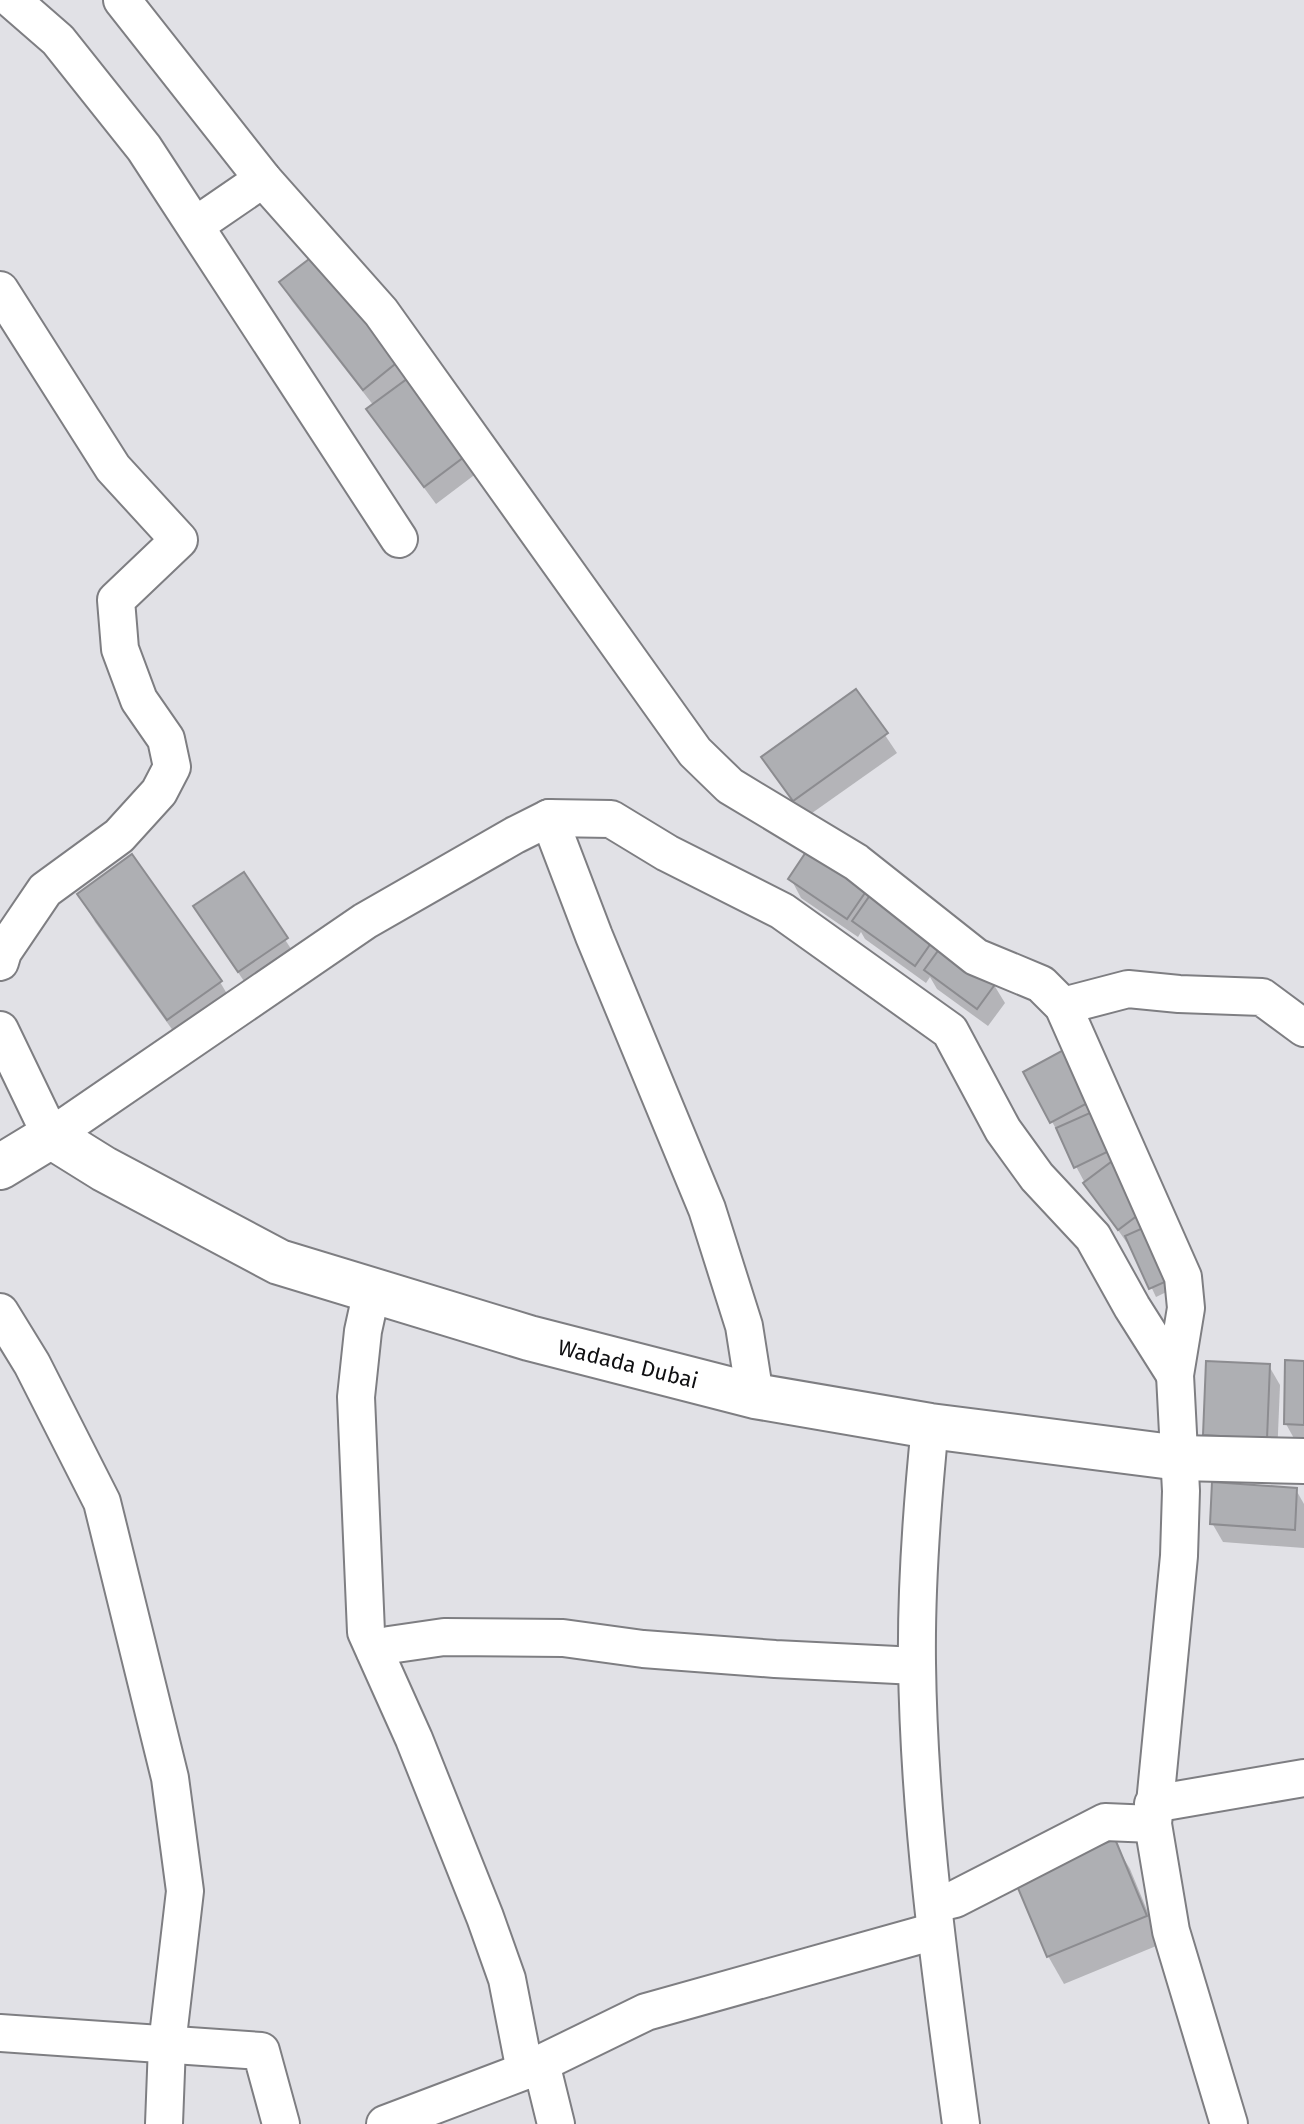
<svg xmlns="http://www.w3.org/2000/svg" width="1304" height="2124" viewBox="0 0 1304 2124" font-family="'Fira Sans',sans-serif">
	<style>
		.shadow { fill: #0003 }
		.building { fill: #aeafb3; stroke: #8c8c90; stroke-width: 2 }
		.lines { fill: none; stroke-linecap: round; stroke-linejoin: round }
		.minor-casing { stroke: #7e7e82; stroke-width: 40 }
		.tertiary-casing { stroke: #7e7e82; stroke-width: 48 }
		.minor { stroke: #fff; stroke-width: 36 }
		.tertiary { stroke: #fff; stroke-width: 44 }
		.labels { text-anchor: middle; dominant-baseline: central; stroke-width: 6; stroke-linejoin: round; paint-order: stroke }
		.street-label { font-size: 22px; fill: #0f0f11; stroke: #fff }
	</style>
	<rect width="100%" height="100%" fill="#e1e1e6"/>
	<!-- shadow -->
	<g class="shadow">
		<polygon points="316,255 477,473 436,504 380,428 369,410 374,406 292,301 281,283"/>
		<polygon points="856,692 897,753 805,818 775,775"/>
		<polygon points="811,849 994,985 1005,1003 988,1026 937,989 930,977 926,983 865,939 861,932 858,937 801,898 791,879"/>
		<polygon points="243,875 297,958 250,990 206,925"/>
		<polygon points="79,894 220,982 236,1009 184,1046 95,922"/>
		<polygon points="1066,1051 1179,1286 1156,1297 1132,1246 1130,1247 1086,1185 1026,1073"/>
		<polygon points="1304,1363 1304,1443 1296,1442 1286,1424"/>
		<polygon points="1269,1366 1280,1385 1277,1457 1216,1453 1205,1435"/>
		<polygon points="1296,1490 1304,1504 1304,1548 1223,1542 1212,1523"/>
		<polygon points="1114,1842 1130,1869 1161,1944 1064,1984 1048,1956 1017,1882"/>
	</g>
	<!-- building -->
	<g class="building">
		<polygon points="317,253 400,360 363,390 279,282"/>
		<polygon points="411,376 468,454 424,487 366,409"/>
		<polygon points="856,689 888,733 793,801 761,757"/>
		<polygon points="810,846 869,887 847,919 788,879"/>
		<polygon points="132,854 222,981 167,1020 77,894"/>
		<polygon points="244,872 288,938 238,972 193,906"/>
		<polygon points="873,891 936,936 915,966 852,921"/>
		<polygon points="943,944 996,983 977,1009 924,970"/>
		<polygon points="1067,1048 1095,1099 1050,1123 1023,1072"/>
		<polygon points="1092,1112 1109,1151 1074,1168 1056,1128"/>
		<polygon points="1111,1162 1146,1209 1118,1230 1083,1183"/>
		<polygon points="1152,1224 1176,1277 1149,1289 1125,1236"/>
		<polygon points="1285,1360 1304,1361 1304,1425 1284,1424"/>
		<polygon points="1206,1361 1270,1364 1267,1439 1203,1435"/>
		<polygon points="1212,1482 1297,1488 1295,1530 1210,1524"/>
		<polygon points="1115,1839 1147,1916 1047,1957 1015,1881"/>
	</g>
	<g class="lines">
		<!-- minor casing -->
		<g class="minor-casing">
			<g id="minor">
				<polyline points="12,0 58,40 144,148 399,539"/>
				<polyline points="122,0 263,179 381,312 695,752 730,786 856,862 976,957 1041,984 1063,1006 1183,1277 1186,1308 1175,1375 1181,1491 1179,1556 1153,1824 1171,1931 1229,2124"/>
				<polyline points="196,225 263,179"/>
				<polyline points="0,290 113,468 179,540 116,600 120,649 139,700 166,739 172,767 159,792 119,836 45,890 3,952 0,962"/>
				<polyline points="549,818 594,936 707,1209 744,1326 755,1396"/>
				<polyline points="1063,1006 1128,989 1179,994 1262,997 1304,1028"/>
				<polyline points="0,1030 51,1136 365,921 515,835 549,818 611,819 667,853 782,911 950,1031 1003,1130 1037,1177 1093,1237 1132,1307 1175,1375"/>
				<polyline points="372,1290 363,1331 356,1397 366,1632 414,1739 485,1917 507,1979 525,2071"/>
				<polyline points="0,1312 32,1364 102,1502 170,1778 185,1891 167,2045 164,2124"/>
				<path d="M930,1426C922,1505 916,1584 917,1663C919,1818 940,1971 961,2124"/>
				<polyline points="375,1651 389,1645 444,1637 563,1638 643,1649 775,1659 917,1666"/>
				<polyline points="1153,1804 1304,1778"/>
				<polyline points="934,1904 955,1899 1105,1822 1153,1824"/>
				<polyline points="0,2033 261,2051 281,2124"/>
				<polyline points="541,2063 556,2124"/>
				<polyline points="385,2124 525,2071 646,2012 935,1931"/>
			</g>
		</g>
		<!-- tertiary casing -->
		<g class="tertiary-casing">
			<polyline id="tertiary" points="0,1167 51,1136 104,1169 279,1262 529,1338 755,1396 930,1426 1180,1458 1304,1461"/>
		</g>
		<!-- minor -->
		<use href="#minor" class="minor"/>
		<!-- tertiary -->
		<use href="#tertiary" class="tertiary"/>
	</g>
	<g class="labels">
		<!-- street labels -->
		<g class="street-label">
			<text transform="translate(628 1364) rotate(14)">Wadada Dubai</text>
		</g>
	</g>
</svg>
